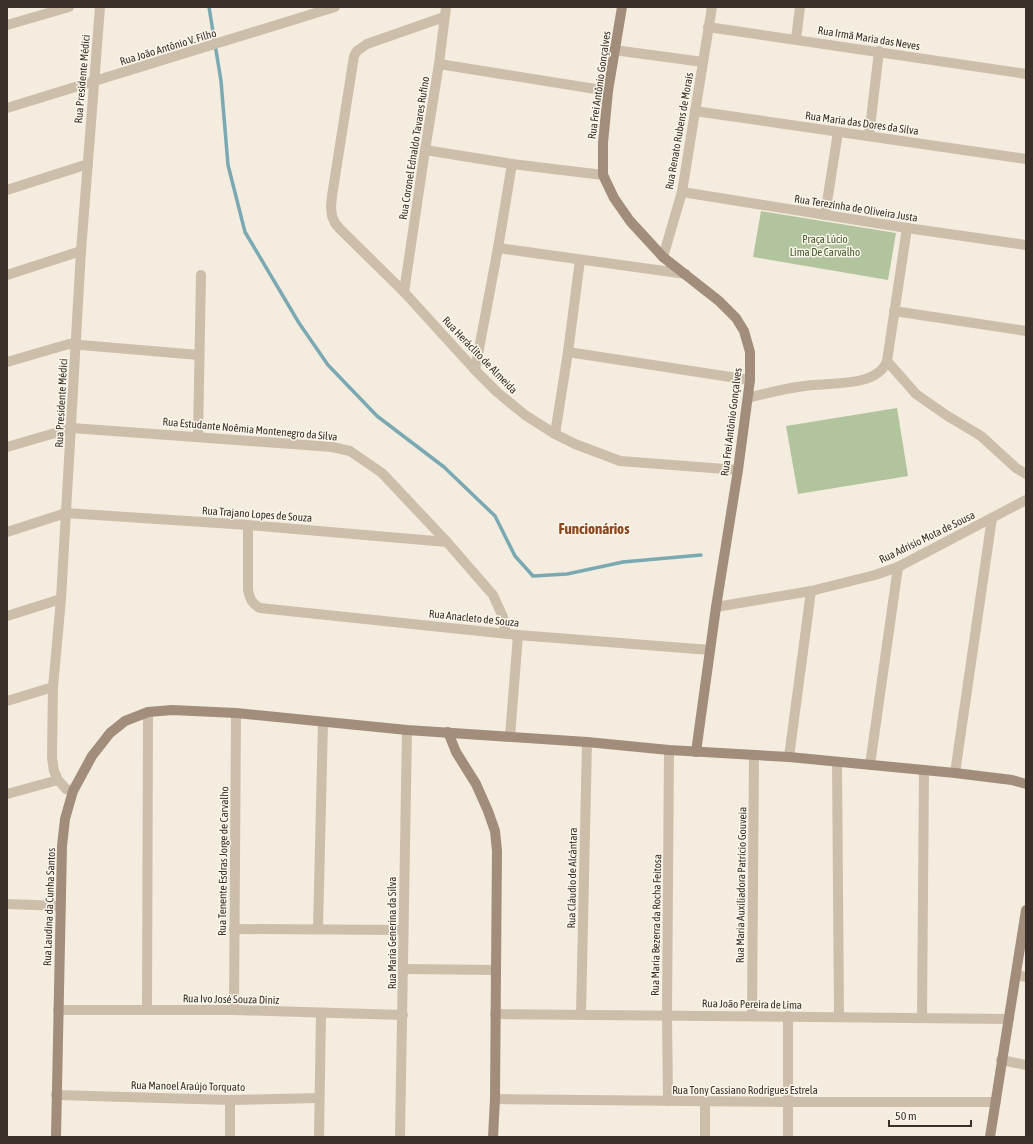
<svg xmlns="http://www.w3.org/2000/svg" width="1033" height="1144" viewBox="0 0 1033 1144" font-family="'Asap Condensed',sans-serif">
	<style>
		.green { fill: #b2c49d }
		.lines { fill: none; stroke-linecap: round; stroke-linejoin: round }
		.stream { stroke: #7ba9b3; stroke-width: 3.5 }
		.street { stroke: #cdbea9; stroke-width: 10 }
		.secondary { stroke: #a18d7a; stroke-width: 10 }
		.labels { text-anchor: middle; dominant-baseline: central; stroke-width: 3; stroke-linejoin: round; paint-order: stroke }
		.street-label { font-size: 11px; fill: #3a3029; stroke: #fbf6eb }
		.park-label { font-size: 11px; fill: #435a2b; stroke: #fbf6eb }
		.district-label { font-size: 15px; font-weight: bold; fill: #8d461d; stroke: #fbf6eb }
	</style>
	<rect width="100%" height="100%" fill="#f4ecde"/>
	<!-- green -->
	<g class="green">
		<polygon points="761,211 896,233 888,280 753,257"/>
		<polygon points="897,408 908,476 798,494 786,426"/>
	</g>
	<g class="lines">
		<!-- stream -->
		<polyline class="stream" points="209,7 221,81 228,165 245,232 299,323 328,365 377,416 444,467 495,516 515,556 533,576 567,574 623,562 701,555"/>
		<!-- street -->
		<g class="street">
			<polyline points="444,17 367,44 357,51 354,56 332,196 331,207 332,216 335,223 340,229 404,292 475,370 497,392 525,415 555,434 575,444 620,461 738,470"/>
			<polyline points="7,25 69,7"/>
			<polyline points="708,27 1026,74"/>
			<polyline points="796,39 800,7"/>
			<polyline points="614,50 703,62"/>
			<polyline points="439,64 608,91"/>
			<polyline points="7,108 335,7"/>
			<polyline points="695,111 1026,159"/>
			<polyline points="869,136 879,51"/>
			<polyline points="425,150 512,164 603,175"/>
			<polyline points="7,190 88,164"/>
			<polyline points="682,192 907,228 1026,245"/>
			<polyline points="825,215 838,132"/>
			<polyline points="498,248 686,274"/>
			<polyline points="663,257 682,192 712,7"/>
			<polyline points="7,275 81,251"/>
			<polyline points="404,292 425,150 439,64 446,7"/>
			<polyline points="894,311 1026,331"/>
			<polyline points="568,352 750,380"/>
			<polyline points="887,361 916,394 946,415 981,436 1016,468 1026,474"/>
			<polyline points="7,362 69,344 199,355"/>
			<polyline points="475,370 498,248 512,164"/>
			<path d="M748,398C767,393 786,388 805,386C829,382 877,388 887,361L907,228"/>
			<polyline points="555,434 568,352 580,260"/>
			<polyline points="198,437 201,275"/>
			<polyline points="7,447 72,428 332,447 350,451 382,473 447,542 493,595 503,617 506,633"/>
			<path d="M248,525V590C250,599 252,604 260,608L518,635L710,650"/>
			<polyline points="7,532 66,513 248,525 447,542"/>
			<polyline points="716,607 811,591 875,575 898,567 1026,500"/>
			<polyline points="7,616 61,599"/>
			<polyline points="7,701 53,687"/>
			<polyline points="510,736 518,635"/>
			<polyline points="789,757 811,591"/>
			<polyline points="837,762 839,1016"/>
			<polyline points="870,765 898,567"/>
			<polyline points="955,773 992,518"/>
			<polyline points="73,791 66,789 58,780 54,771 52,758 53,687 61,599 81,251 100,7"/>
			<polyline points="7,794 58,780"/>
			<polyline points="7,904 61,906"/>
			<polyline points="234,929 403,930"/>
			<polyline points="318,929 323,722"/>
			<polyline points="404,969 496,970"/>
			<polyline points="1016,975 1026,977"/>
			<polyline points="58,1010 234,1010 403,1015"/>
			<polyline points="147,1010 148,712"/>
			<polyline points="234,1010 236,713"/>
			<polyline points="495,1014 1009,1019"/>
			<polyline points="581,1014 587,742"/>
			<polyline points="752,1016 754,755"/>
			<polyline points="922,1018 924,770"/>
			<polyline points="1001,1060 1026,1065"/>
			<polyline points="56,1095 230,1100 319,1098"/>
			<polyline points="495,1099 788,1102 996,1102"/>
			<polyline points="230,1100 230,1137"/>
			<polyline points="668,1101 667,1015 669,750"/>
			<polyline points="705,1102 705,1137"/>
			<polyline points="319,1137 321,1013"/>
			<polyline points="400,1137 407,730"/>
			<polyline points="788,1137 788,1016"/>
		</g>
		<!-- secondary -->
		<g class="secondary">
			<polyline points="622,7 608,91 603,143 603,175 614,198 630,221 663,257 719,301 736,318 744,331 750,352 750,380 738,470 716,607 696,752"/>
			<polyline points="448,732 456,752 476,784 488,811 495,831 497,851 496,970 495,1099 493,1137"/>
			<polyline points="56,1137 62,846 65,819 73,791 92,756 110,733 125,721 148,712 172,710 236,713 407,730 587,742 669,750 789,757 955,773 1012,780 1026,784"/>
			<polyline points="990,1137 1026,910"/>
		</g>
	</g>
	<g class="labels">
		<!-- street labels -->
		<g class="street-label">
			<text transform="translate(869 38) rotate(9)">Rua Irmã Maria das Neves</text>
			<text transform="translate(168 47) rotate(-17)">Rua João Antônio V. Filho</text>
			<text transform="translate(82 79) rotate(-85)">Rua Presidente Médici</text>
			<text transform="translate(599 85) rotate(-82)">Rua Frei Antônio Gonçalves</text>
			<text transform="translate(862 123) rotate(8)">Rua Maria das Dores da Silva</text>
			<text transform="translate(679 131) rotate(-80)">Rua Renato Rubens de Morais</text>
			<text transform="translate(414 148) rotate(-81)">Rua Coronel Ednaldo Tavares Rufino</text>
			<text transform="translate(856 208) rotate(9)">Rua Terezinha de Oliveira Justa</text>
			<text transform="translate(480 355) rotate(46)">Rua Heráclito de Almeida</text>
			<text transform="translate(61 403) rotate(-87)">Rua Presidente Médici</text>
			<text transform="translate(731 422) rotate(-83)">Rua Frei Antônio Gonçalves</text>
			<text transform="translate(250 429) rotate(5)">Rua Estudante Noêmia Montenegro da Silva</text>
			<text transform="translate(257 514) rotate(4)">Rua Trajano Lopes de Souza</text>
			<text transform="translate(927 537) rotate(-26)">Rua Adrisio Mota de Sousa</text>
			<text transform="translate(474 618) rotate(6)">Rua Anacleto de Souza</text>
			<text transform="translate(223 861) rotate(-89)">Rua Tenente Esdras Jorge de Carvalho</text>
			<text transform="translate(572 878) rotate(-89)">Rua Cláudio de Alcântara</text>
			<text transform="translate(741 885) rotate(-89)">Rua Maria Auxiliadora Patrício Gouveia</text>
			<text transform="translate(49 907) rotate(-88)">Rua Laudina da Cunha Santos</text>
			<text transform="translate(656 925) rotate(-89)">Rua Maria Bezerra da Rocha Feitosa</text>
			<text transform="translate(392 933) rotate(-90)">Rua Maria Generina da Silva</text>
			<text transform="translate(231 999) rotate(1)">Rua Ivo José Souza Diniz</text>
			<text transform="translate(752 1004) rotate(1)">Rua João Pereira de Lima</text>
			<text transform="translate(188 1086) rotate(1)">Rua Manoel Araújo Torquato</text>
			<text x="745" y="1090">Rua Tony Cassiano Rodrigues Estrela</text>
		</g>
		<!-- park labels -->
		<g class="park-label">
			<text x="825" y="239">Praça Lúcio<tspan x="825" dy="13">Lima De Carvalho</tspan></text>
		</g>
		<!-- district labels -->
		<g class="district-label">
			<text x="594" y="528">Funcionários</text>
		</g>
	</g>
	<!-- border -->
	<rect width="1033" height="1144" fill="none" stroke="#3a3029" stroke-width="16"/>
	<!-- scale -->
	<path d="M889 1120v6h82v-6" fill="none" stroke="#3a3029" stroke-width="2"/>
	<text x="895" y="1120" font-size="12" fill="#3a3029" stroke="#fbf6eb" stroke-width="3" paint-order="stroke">50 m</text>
</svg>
